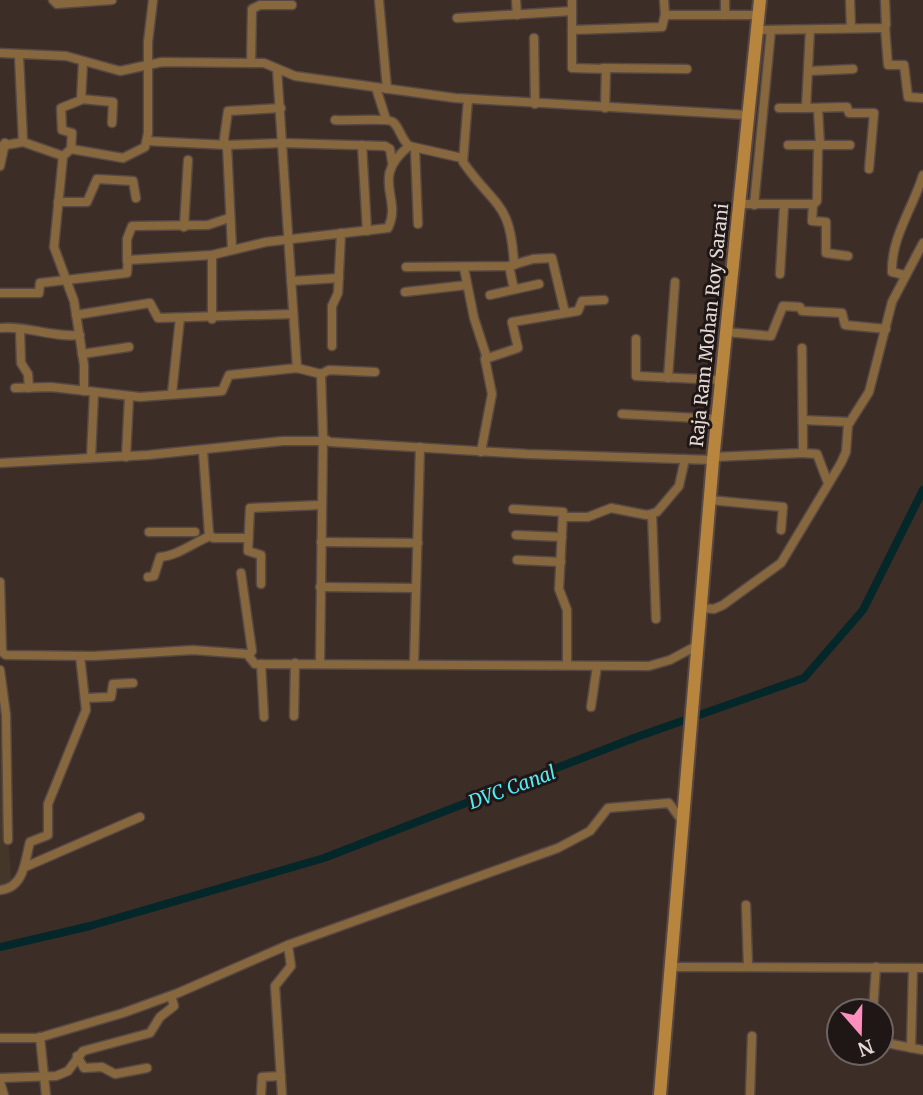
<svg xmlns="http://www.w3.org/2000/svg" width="923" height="1095" viewBox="0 0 923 1095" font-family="Merriweather,serif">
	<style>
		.industrial { fill: #443628 }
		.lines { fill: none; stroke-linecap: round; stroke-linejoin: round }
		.canal { stroke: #04272a; stroke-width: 8 }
		.street-casing { stroke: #584843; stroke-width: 11 }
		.secondary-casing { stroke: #584843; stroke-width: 16 }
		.street { stroke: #87683e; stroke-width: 8 }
		.secondary { stroke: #b7853e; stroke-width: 12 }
		.labels { text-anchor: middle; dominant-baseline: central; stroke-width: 6; stroke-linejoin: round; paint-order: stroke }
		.street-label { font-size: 18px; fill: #e3d8d4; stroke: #1f1715 }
		.water-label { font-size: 19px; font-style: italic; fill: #52ebf8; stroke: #1f1715 }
	</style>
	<rect width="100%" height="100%" fill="#3d2d27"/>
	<!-- industrial -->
	<polygon class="industrial" points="0,727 12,889 0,887"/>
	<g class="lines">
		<!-- canal -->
		<polyline class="canal" points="0,947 90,926 324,858 634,738 804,678 863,610 923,490"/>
		<!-- street casing -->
		<g class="street-casing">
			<g id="street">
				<polyline points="53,0 57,4 112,0"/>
				<polyline points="379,0 387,89"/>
				<polyline points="516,0 517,15"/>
				<polyline points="572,0 572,68 606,69 605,108"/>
				<polyline points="664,0 665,15"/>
				<polyline points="850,0 851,28"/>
				<polyline points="725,15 725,0"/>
				<polyline points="457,18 572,11"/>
				<polyline points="885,27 888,65 904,65 908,97 923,98"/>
				<polyline points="572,30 662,27 665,15 758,15"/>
				<polyline points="757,30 883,28 886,25 885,0"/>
				<polyline points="810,30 806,108 847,107 849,113 874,113 869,169"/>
				<polyline points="534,38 535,104"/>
				<polyline points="0,53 66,56 120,71 162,62 264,63 295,76 455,98 747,115"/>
				<polyline points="19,56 23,142"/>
				<polyline points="251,63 252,9 260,5 292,5"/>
				<polyline points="603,68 687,69"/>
				<polyline points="277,69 297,368"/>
				<polyline points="809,71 853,69"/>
				<polyline points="376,88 386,119"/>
				<polyline points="81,99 113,102 112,123"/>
				<path d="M468,99L463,162C495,208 511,201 514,265"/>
				<polyline points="779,108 806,108"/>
				<polyline points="818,109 820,145"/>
				<path d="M335,120C345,121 389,118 393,122C400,128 401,139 409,146L462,158"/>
				<polyline points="147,141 228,145"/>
				<polyline points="362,145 367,231"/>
				<polyline points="788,145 822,145"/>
				<polyline points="0,146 23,142 63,156 54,247 74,301 84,365 84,391"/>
				<polyline points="226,147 224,139 228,111 281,108"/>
				<polyline points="71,149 72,133 62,130 61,108 81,100 83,62"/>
				<polyline points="415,149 418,224"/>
				<polyline points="63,156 71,149 123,158 145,147 148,133 148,42 153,0"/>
				<polyline points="0,166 5,143"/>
				<polyline points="58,202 87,202 97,179 133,181 136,198"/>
				<polyline points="739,204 813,204 812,221 826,222 826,253 848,256"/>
				<polyline points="814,204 817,201 818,148 822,145 850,145"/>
				<polyline points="754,205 771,30"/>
				<polyline points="184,227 188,160"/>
				<polyline points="232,249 227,145 283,143 385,146 390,149 392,162"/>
				<polyline points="212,255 212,319"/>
				<polyline points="127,261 127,239 132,226 208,225 229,218"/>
				<polyline points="509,266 514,289"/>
				<polyline points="406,267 509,266 533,259 552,258 565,313"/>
				<polyline points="464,268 474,318 487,358"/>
				<polyline points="780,274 784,206"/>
				<path d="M904,275L892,272C891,237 913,208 923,175"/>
				<polyline points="291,281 339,278"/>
				<polyline points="405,292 467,285"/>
				<path d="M0,293H39L40,283L127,273L128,260L212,255L266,242L388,228C403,197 369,179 409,146"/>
				<polyline points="490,295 539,284"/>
				<polyline points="76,315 150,303 158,318 293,314"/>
				<path d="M0,328C27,325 52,338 80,335"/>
				<polyline points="20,329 21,363 28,374 29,388"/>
				<polyline points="726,332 771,336 783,306 800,307 802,311 842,313 845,325 886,329"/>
				<polyline points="636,339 636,376 721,380"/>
				<polyline points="332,346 332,306 338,293 341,233"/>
				<polyline points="82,354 129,347"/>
				<polyline points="321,374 329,370 375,372"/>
				<polyline points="668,378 675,282"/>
				<polyline points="15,388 51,387 140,397 222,391 229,375 297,368 321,374 323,438 330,442 527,454 713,460"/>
				<polyline points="172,393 180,318"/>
				<polyline points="622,414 717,419"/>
				<polyline points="803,420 850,422"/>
				<polyline points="203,451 209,534 213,538 248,538"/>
				<polyline points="481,452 492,394 485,359 518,348 512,322 578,311 582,301 604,300"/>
				<polyline points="803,453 817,454 828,483"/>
				<polyline points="126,457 129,397"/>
				<polyline points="714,457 803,453 802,348"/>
				<polyline points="91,458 94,392"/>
				<polyline points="0,463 148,455 283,441 323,441"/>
				<polyline points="710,500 783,507 781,530"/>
				<polyline points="513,509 563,512 559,589 567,610 567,665"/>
				<polyline points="652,514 656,619"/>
				<polyline points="563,517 588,517 611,508 647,515 657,512 679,486 685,459"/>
				<polyline points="149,532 195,532"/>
				<polyline points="516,535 562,537"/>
				<polyline points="321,542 418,543"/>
				<polyline points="517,560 561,562"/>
				<polyline points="241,573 252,651 249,655"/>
				<path d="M148,577L154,576L160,557C177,556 193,543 210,536"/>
				<polyline points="0,582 2,652 6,655 93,656 193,650 247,654 255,664 649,666 670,660 698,645"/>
				<polyline points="261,584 261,555 248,551 250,508 321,505"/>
				<polyline points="320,587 416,588"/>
				<polyline points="701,608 714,609 723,605 781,563 841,463 846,452 848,425 869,392 892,302 923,243"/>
				<polyline points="320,662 323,438"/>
				<polyline points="261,664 264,717"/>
				<polyline points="414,664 420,447"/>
				<polyline points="0,670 6,715 8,840"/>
				<polyline points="86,698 111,697 113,684 133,683"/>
				<polyline points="591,707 597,666"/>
				<polyline points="294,716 295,663"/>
				<polyline points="25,867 140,817"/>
				<path d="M0,890C25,888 25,859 30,842L48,835V804L86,710L80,656"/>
				<polyline points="746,905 748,966"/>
				<polyline points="671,967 923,968"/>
				<polyline points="873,1011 876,967"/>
				<polyline points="40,1037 46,1095"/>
				<polyline points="0,1038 38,1038 123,1013 178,993 288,945 558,848 590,831 608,808 669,803 682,821"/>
				<polyline points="881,1042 923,1050"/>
				<polyline points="911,1048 913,968"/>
				<polyline points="77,1056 84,1068 102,1067 115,1074 147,1068"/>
				<polyline points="0,1078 56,1076 68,1071 83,1051 150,1033 160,1017 174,1006 171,996"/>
				<polyline points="0,1082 4,1095"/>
				<polyline points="261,1095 262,1077 281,1076"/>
				<polyline points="282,1095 275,986 291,966 288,945"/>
				<polyline points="750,1095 752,1036"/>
			</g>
		</g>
		<!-- secondary casing -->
		<g class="secondary-casing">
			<polyline id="secondary" points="660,1095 713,460 760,0"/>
		</g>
		<!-- street -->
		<use href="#street" class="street"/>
		<!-- secondary -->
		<use href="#secondary" class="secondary"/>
	</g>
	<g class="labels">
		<!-- street labels -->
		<g class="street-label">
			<text transform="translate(709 325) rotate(-84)">Raja Ram Mohan Roy Sarani</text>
		</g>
		<!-- water labels -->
		<g class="water-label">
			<text transform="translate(512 787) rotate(-20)">DVC Canal</text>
		</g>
	</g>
	<!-- north arrow -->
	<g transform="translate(860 1032) rotate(160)"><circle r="33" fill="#1f1715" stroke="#6d6461" stroke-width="2"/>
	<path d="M0-5L12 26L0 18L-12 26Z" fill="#fe8ebd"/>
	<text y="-10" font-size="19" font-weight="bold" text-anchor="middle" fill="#e3d8d4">N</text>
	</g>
</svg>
